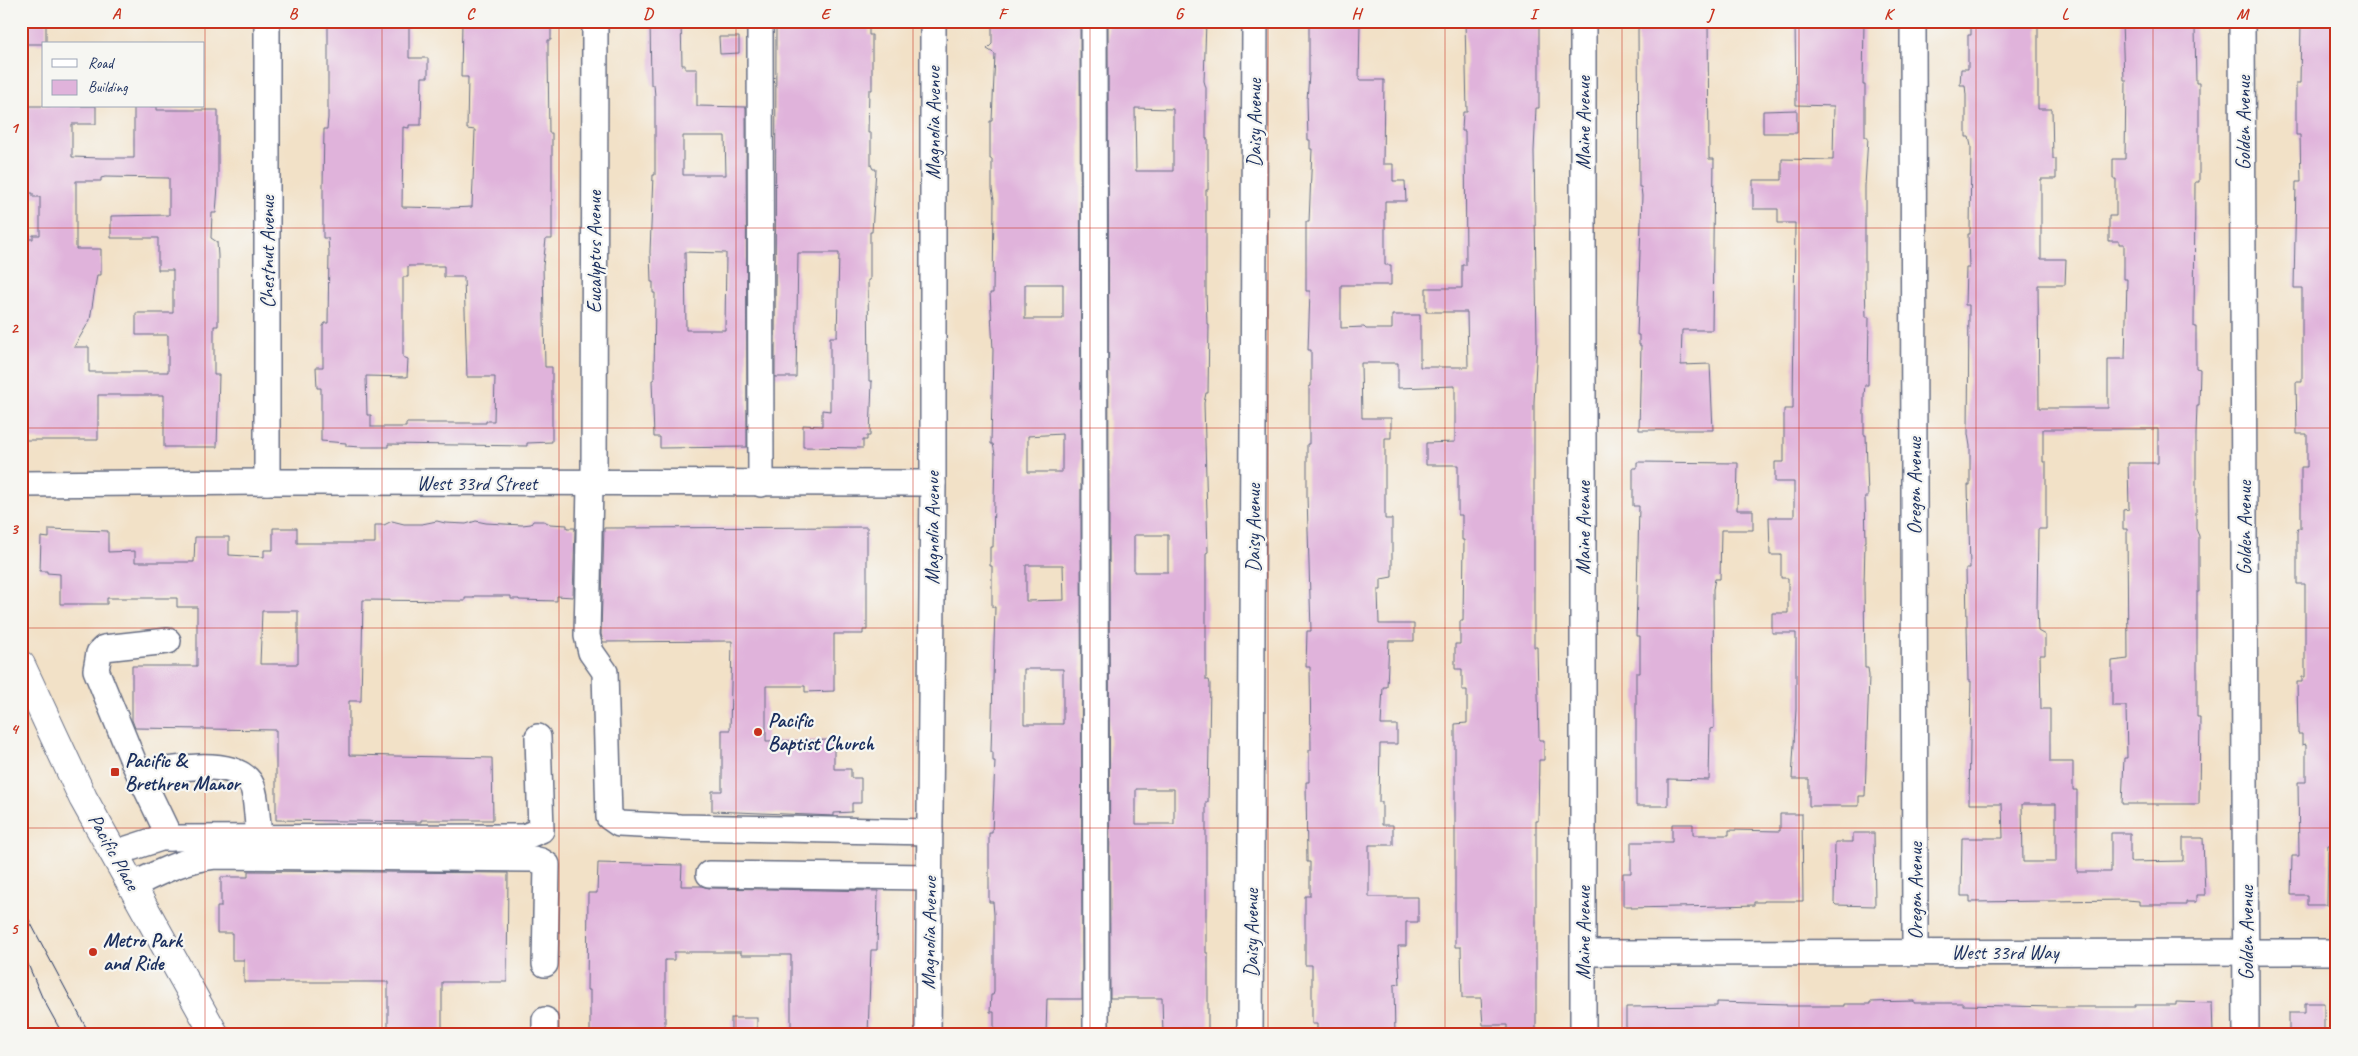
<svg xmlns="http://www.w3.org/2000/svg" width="2358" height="1056" viewBox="0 0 2358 1056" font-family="Caveat,sans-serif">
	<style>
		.building { fill: #e0b3db; fill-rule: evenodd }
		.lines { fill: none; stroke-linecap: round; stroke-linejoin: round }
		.minor-casing { stroke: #666d83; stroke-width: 28 }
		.major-casing { stroke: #666d83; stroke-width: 30 }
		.minor { stroke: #fff; stroke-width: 25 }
		.major { stroke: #fff; stroke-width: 28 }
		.tram { stroke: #1b2f5e; stroke-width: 1 }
		.grid { fill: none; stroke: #c8321e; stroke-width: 1; stroke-opacity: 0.55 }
		.poi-dot { fill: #c8321e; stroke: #f6f6f2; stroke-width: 2 }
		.labels { text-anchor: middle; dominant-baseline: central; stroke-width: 4.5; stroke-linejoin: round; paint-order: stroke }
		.street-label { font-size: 20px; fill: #1b2f5e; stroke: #f6f6f2 }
		.poi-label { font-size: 20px; font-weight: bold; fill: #1b2f5e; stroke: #f6f6f2; text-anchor: start }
		.neatline { fill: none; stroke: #c8321e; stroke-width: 2 }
		.grid-label { font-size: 16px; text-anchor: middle; font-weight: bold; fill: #c8321e }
	</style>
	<rect width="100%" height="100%" fill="#f6f6f2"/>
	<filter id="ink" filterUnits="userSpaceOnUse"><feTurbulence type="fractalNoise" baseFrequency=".02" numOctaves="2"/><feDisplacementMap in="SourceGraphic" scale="10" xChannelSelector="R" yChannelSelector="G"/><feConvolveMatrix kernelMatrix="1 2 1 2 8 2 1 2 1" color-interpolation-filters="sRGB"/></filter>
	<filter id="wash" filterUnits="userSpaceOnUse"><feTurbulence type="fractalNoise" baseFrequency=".0096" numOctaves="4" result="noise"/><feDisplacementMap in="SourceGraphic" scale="20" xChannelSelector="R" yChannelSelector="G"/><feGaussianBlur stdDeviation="1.12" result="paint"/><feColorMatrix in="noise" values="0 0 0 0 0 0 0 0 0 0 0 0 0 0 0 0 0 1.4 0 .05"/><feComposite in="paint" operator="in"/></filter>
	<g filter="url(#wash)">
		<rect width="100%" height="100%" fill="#f2e1c7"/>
		<g id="blocks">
			<!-- building -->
			<g class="building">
				<rect x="21" y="21" width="25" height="23"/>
				<path d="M328,21H409V58H428V77H422L421,125H409V128L403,127L402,207L450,208L472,207L475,130L467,129L468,77H461L462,21H551V40H548V52L549,133H552V239H546L543,266L545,367H552V442L527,443V446L388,444V447H361L346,446V443L321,441V388H317L316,367H323V326L325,323H328L329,252L328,238H323V185L324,129H327L328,118ZM408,266H444V277H464L467,377H495L494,421H486V423H406V427H371V415H367L366,376L407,377L408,359L403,357V277H408Z"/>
				<path d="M650,21H681L682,65H685V69H697V106L746,107L747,447L660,448V437H654L652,380H654L655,293H653V282H651L650,252L653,175H655V96L654,85H651ZM683,136H725L726,175H683ZM685,252L726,253L725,330H686Z"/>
				<polygon points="776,21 797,21 797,24 864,21 864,24 869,24 869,35 872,35 872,90 869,90 868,133 871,133 871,165 873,169 876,169 872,232 870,232 870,280 868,280 869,381 872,381 870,436 867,436 867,440 863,440 863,448 803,447 803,425 822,426 822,410 830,411 830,337 837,337 839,253 798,253 796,377 775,377"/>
				<path d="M992,21H1080L1082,999H1047L1046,1035H994V1012H990L991,995H993L994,992V914L993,902H989V833H992L995,761H993V752H991L995,607H992V566H990V547H993L995,454L993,444H991L993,350L990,293H993L994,200L992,189V159H990V121H992L995,54L987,49L992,44ZM1025,284H1063V319H1025ZM1062,434V472H1028V436ZM1026,565H1063L1064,600L1026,601ZM1024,669H1063V724H1024Z"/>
				<path d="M1108,21H1206L1204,81L1206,88V139H1208V190H1206V291L1207,324H1209L1208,393H1206L1204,403L1208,552L1206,553V680H1209L1210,684L1208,802H1206V953H1208V1035H1163L1162,998H1110ZM1135,108L1173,109V171H1136ZM1134,535H1168V572H1134ZM1136,789H1174V824H1136Z"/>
				<polygon points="1309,21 1360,21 1359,80 1384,80 1383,164 1393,164 1393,181 1405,181 1406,201 1385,201 1385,265 1391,265 1391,285 1341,285 1341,328 1364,327 1366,329 1392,329 1392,315 1420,315 1420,367 1468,367 1467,312 1426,312 1426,288 1462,288 1462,265 1466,265 1465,131 1462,131 1463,112 1467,112 1465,21 1539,21 1539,108 1536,108 1534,151 1537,342 1534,402 1534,647 1537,647 1539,740 1544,740 1544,760 1539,760 1538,821 1536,821 1536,1035 1507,1035 1507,1025 1483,1025 1481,998 1462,998 1461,947 1455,947 1455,724 1467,723 1467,690 1462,690 1462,669 1455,669 1455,644 1460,644 1460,621 1463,621 1464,540 1462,540 1462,515 1458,515 1458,465 1426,465 1426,443 1455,442 1455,386 1398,388 1398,363 1361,363 1362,418 1391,418 1391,438 1385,438 1385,519 1392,519 1392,577 1381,579 1381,590 1378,590 1379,624 1414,624 1414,641 1389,641 1387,687 1383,687 1381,725 1397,725 1397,744 1380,744 1379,802 1382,802 1382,825 1393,825 1393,845 1369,845 1369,897 1418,897 1418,922 1406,922 1406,946 1398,946 1400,984 1394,985 1395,1035 1317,1035 1317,1024 1312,1024 1312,965 1305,965 1305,896 1310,896 1310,862 1307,862 1306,782 1309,782 1309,750 1311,750 1310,667 1306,667 1307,631 1311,631 1307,496 1307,444 1309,444 1309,386 1311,386 1311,350 1308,350 1310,291 1306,291 1306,222 1309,222 1312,149 1310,149 1310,140 1308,140 1307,100 1309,74"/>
				<polygon points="1646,21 1708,21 1709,159 1714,159 1712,330 1682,330 1681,365 1710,364 1713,430 1639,430 1641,345 1639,345 1639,335 1637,335 1642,196 1641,187 1639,187 1638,29"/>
				<polygon points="1795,21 1864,21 1863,85 1865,85 1865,137 1868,137 1865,186 1865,283 1866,317 1869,317 1868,385 1865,385 1864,395 1864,435 1866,435 1868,497 1865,497 1866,542 1865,542 1864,585 1865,668 1868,668 1869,676 1865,796 1859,796 1859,806 1809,806 1809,779 1792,779 1796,709 1796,633 1772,633 1772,613 1788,613 1788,578 1781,578 1781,555 1770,555 1769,517 1794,517 1794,482 1775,482 1775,462 1784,462 1784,409 1793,409 1795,223 1778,223 1778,209 1753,209 1753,180 1782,180 1782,159 1833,160 1834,106 1796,105"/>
				<path d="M2038,21V109H2052L2053,159H2056V179H2041V259H2066L2065,285H2038L2039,408H2108V359H2125L2127,279H2124V244H2119V241H2109V216H2116V179H2113V159H2125L2126,80H2124L2122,21H2189L2193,23L2195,27L2196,83H2199V182H2195L2194,327H2196V368L2200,369L2199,406H2197L2196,434V529L2199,536V592H2197V717H2200L2199,804H2122L2124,758H2127L2126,706H2112V661L2128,659L2127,529H2123V510L2129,509L2128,463H2158V429H2043V462H2046V529H2038L2037,609L2038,631L2045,635V655H2040L2041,709H2050V762H2073V790H2077V872H2111V833H2130V862L2183,861V838H2203L2205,895H2196V902H2186V905H2139V901L2127,900L1970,902V896H1961L1962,838H2003L2002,804H1969L1971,681H1968L1966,568H1970L1968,485H1970V446L1968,434L1969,305H1965L1966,268H1969L1968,234H1970L1971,146L1969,137H1966V95L1965,85H1960L1961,69H1968V35H1971V22ZM2022,804H2056V862H2023Z"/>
				<polygon points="2301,21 2331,21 2334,23 2334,30 2337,30 2337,103 2334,103 2334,150 2333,150 2334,231 2337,231 2337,402 2334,402 2334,467 2337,467 2337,701 2334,702 2337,845 2328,845 2327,905 2307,905 2307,895 2291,895 2292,856 2299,856 2298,782 2306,782 2306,744 2302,745 2302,734 2298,734 2297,682 2302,682 2302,677 2305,677 2305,584 2297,584 2297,532 2298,528 2301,528 2301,467 2307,467 2307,434 2297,434 2296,382 2302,382 2302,288 2294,288 2296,182 2301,182 2300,135 2296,135 2296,83 2300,83"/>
				<polygon points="719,37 739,37 739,53 720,54"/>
				<path d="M21,106H96V124H72V157L101,158H134V106H157V110H218V186L216,213H212L211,238L217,242L218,256V326H214V375H219L217,447H164V395H98V440H21V239H33V235H40V197H33V193H21ZM105,177L169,178V215L111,216V238H158V270H173V313H136V335H168V372H89V347H74L90,320L97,275H101V249H76V181H101V178Z"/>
				<polygon points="1797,110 1797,133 1763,133 1763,111"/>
				<polygon points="1637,462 1738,463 1737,510 1753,510 1753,530 1721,530 1720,579 1715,579 1713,589 1714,728 1710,729 1709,780 1668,779 1668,806 1636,806 1636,673 1640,673 1640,636 1636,636 1639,506 1633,506 1633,468 1637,468"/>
				<path d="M392,521L404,524H422L437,521L445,523L466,524L476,521L486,523L522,525L531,524L533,521H544L550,524L567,525V528H575L573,597L557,596V601L519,600V599H511V596H474V598H465V601L363,600L361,701H349V755L492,758L493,820H421V822L276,820V730L135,728L132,720V666H197V607H177V598H107V604H60V574L47,573V571H40L41,537L49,538V529L108,531V552L135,551V562H194L195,537H229V555L264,557V550H273V528H297V543H375V525H384ZM262,611H298V664H260Z"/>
				<polygon points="867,527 867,630 863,630 863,634 834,634 834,691 805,692 805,686 766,686 766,741 834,740 834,769 851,769 851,778 861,778 861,803 852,803 852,812 834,813 834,816 712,811 712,791 722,791 722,730 730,730 732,641 603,642 601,634 604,528"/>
				<polygon points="1780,814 1802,814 1803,901 1764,901 1764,902 1754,902 1754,905 1722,906 1631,908 1631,906 1623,906 1623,873 1631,873 1631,842 1672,842 1672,824 1693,824 1693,835 1729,835 1729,830 1780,831"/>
				<polygon points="1853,833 1874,833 1875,906 1836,905 1834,903 1835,842 1853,842"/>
				<polygon points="598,863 682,865 681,886 701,886 709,888 878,891 877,950 871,950 868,1035 791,1035 791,955 741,955 741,952 674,952 674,960 665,960 665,1035 590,1035 590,990 587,990 588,893 597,893"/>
				<polygon points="248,871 508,873 507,982 442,982 442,1035 388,1035 388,982 244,982 244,960 232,960 232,933 217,933 217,907 221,907 221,877 248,877"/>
				<polygon points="1914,1001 1914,1003 1963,1003 1963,1005 2053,1007 2135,1007 2135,1005 2176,1005 2176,1002 2212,1003 2213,1034 1626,1035 1626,1007 1717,1006 1717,1002 1786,1004 1786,1006 1844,1006 1844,1004 1870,1004 1870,1002"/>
				<polygon points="2305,1003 2324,1003 2324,1035 2289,1035 2289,1013 2305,1013"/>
				<rect x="731" y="1018" width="26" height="17"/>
			</g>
		</g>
	</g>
	<g filter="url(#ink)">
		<use href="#blocks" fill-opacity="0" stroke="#666d83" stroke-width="1"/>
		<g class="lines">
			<!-- minor casing -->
			<g class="minor-casing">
				<g id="minor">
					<polyline points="267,21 267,482"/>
					<polyline points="760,21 761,484"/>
					<polyline points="1094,21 1096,1035"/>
					<polyline points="1583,21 1583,1035"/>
					<polyline points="1913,21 1915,951"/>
					<polyline points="2242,21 2246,1035"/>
					<polyline points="21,484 267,482 933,483"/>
					<polyline points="590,484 587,636 591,652 605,672 609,817 619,824 680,827 930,832"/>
					<polyline points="594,484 595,21"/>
					<polyline points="168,641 104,648 99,653 96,670 134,763 170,838"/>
					<path d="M140,776C165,769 235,756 251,784C256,791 258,827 259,838"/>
					<polyline points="115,853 161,838 524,837 541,830 538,737"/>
					<polyline points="709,874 929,877"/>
					<path d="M133,885C160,872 185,859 215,856L533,859L541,861L547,865L545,964"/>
					<polyline points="1583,953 2337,952"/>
					<polyline points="545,1035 545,1020"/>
					<polyline points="928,1035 933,483 933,21"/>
					<polyline points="1250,1035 1255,21"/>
				</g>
			</g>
			<!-- major casing -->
			<g class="major-casing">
				<polyline id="major" points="21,665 83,798 215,1035"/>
			</g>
			<!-- minor -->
			<use href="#minor" class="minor"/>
			<!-- major -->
			<use href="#major" class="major"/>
			<!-- tram -->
			<g class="tram">
				<polyline points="21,905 90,1035"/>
				<polyline points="21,948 42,997 63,1035"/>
			</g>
		</g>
	</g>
	<!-- grid -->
	<path class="grid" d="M205,21V1035M382,21V1035M559,21V1035M736,21V1035M913,21V1035M1090,21V1035M1268,21V1035M1445,21V1035M1622,21V1035M1799,21V1035M1976,21V1035M2153,21V1035M21,228H2337M21,428H2337M21,628H2337M21,828H2337"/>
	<!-- markers -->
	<g class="poi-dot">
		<circle cx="758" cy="732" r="5"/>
		<rect x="110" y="767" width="10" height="10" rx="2.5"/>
		<circle cx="93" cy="952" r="5"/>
	</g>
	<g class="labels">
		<!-- street labels -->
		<g class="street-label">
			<text transform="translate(933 123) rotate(-90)">Magnolia Avenue</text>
			<text transform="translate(1254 123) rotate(-90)">Daisy Avenue</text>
			<text transform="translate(1583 123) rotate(-90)">Maine Avenue</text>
			<text transform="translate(2243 123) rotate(-90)">Golden Avenue</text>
			<text transform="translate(267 252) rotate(-90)">Chestnut Avenue</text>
			<text transform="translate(594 252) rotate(-90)">Eucalyptus Avenue</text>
			<text x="477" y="483">West 33rd Street</text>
			<text transform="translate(1914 486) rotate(-90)">Oregon Avenue</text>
			<text transform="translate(932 528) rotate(-90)">Magnolia Avenue</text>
			<text transform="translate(1253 528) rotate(-90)">Daisy Avenue</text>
			<text transform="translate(1583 528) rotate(-90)">Maine Avenue</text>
			<text transform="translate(2244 528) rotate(-90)">Golden Avenue</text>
			<text transform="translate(114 852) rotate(61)">Pacific Place</text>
			<text transform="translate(1915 891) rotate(-90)">Oregon Avenue</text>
			<text transform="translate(929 933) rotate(-89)">Magnolia Avenue</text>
			<text transform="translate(1251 933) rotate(-90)">Daisy Avenue</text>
			<text transform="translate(1583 933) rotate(-90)">Maine Avenue</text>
			<text transform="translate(2246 933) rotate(-90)">Golden Avenue</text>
			<text x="2005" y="952">West 33rd Way</text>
		</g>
		<!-- poi labels -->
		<g class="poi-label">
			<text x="768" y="720">Pacific<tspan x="768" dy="23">Baptist Church</tspan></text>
			<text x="125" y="760">Pacific &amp;<tspan x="125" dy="23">Brethren Manor</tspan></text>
			<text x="103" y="940">Metro Park<tspan x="103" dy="23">and Ride</tspan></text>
		</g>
	</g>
	<!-- margin -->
	<rect width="2358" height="1056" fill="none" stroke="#f6f6f2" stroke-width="55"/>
	<!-- legend -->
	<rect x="42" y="42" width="162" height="65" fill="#f6f6f2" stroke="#9ea6b7"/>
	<rect x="52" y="59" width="25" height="8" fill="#ffffff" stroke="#9ea6b7"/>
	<text x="88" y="68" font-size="15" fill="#1b2f5e">Road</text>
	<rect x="52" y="80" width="25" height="15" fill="#e0b3db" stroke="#9ea6b7"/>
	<text x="88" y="92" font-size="15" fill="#1b2f5e">Building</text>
	<rect x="28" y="28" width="2302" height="1000" class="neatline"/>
	<g class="grid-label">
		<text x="116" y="19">A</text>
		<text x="293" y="19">B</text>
		<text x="470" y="19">C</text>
		<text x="648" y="19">D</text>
		<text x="825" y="19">E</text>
		<text x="1002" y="19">F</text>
		<text x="1179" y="19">G</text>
		<text x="1356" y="19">H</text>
		<text x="1533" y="19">I</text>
		<text x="1710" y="19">J</text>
		<text x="1888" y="19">K</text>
		<text x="2065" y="19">L</text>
		<text x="2242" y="19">M</text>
		<text x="14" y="133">1</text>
		<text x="14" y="333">2</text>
		<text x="14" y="534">3</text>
		<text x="14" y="734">4</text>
		<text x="14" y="934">5</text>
	</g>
</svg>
